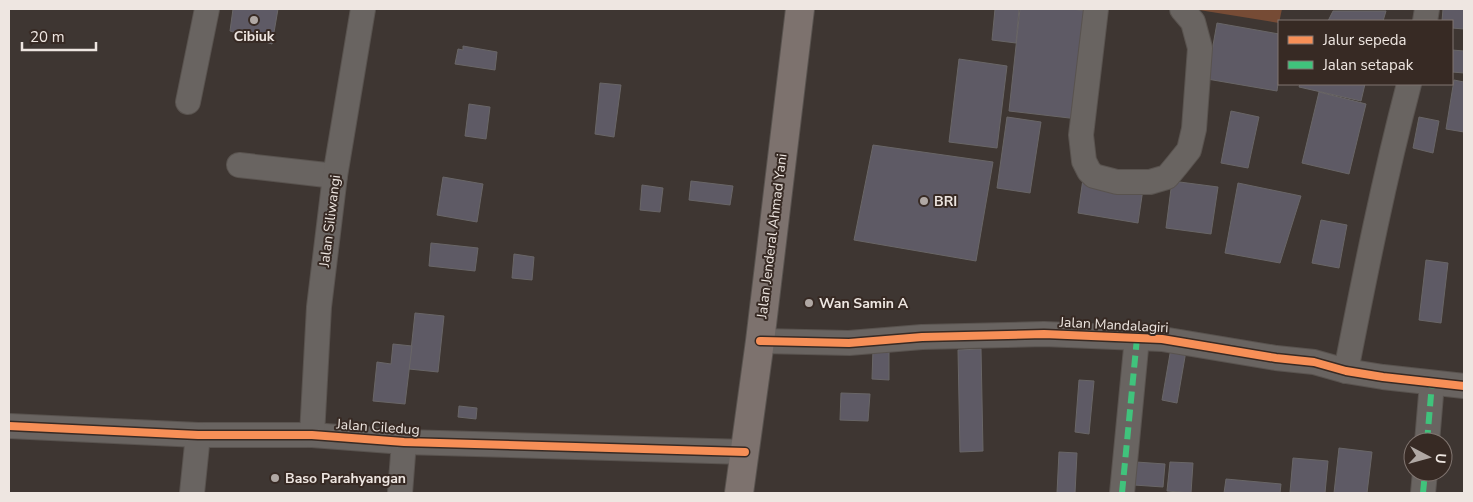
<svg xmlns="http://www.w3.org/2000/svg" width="1473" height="502" viewBox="0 0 1473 502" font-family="'Nunito Sans',sans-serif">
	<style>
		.green { fill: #764b35 }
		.building { fill: #5e5a65; stroke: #696667 }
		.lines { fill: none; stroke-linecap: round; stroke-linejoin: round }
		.minor-casing { stroke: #59534f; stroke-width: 26 }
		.major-casing { stroke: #59534f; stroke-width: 30 }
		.minor { stroke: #696461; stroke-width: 24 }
		.major { stroke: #7d726e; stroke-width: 28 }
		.quiet { stroke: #40c37c; stroke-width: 6; stroke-dasharray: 12 6; stroke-linecap: butt }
		.cycleway-casing { stroke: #372a24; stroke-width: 11 }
		.cycleway { stroke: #f78f57; stroke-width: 8 }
		.poi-dot { fill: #b0a8a4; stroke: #372a24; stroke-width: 2 }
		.labels { text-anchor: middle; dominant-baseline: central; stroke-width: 4; stroke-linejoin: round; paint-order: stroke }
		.poi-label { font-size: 14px; font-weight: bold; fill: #eee6e1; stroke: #372a24; text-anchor: start }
		.street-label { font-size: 14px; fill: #eee6e1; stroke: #372a24 }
	</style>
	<rect width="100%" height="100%" fill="#3e3632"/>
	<!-- green -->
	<polygon class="green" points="1193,9 1282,9 1279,23"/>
	<!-- building -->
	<g class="building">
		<polygon points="233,9 278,9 272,44 230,31"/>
		<polygon points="995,9 1019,9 1016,43 992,40"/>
		<polygon points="1020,9 1070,9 1090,11 1078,119 1009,111"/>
		<polygon points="1443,9 1464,9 1464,29 1452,28 1452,21 1442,21"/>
		<polygon points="1333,11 1386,11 1383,21 1328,21"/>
		<polygon points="1217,23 1279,34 1279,76 1277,91 1207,79"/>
		<polygon points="463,46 497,52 495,70 455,64 458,49 463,50"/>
		<polygon points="1452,50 1464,51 1464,73 1452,72"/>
		<polygon points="959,59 1007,66 997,148 949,142"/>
		<polygon points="1454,80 1464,82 1464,132 1446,129"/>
		<polygon points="600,83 621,85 614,137 595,134"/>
		<polygon points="1300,84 1365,84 1361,101 1299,87"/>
		<polygon points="1319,92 1366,104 1349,174 1302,163"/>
		<polygon points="469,104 490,107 486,139 465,136"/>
		<polygon points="1231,111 1259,117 1248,168 1221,163"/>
		<polygon points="1007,117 1041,122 1030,193 997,188"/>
		<polygon points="1419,117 1439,121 1433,153 1413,148"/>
		<polygon points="873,145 993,162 976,261 854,240"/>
		<polygon points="443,177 483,184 477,222 437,215"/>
		<polygon points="1083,179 1143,189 1138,223 1078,213"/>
		<polygon points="691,181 733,186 730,205 689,200"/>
		<polygon points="1172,181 1218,187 1211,234 1166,228"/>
		<polygon points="1238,183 1301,196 1280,263 1225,253"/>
		<polygon points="642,185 663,188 660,212 640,210"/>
		<polygon points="1321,220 1347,225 1339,268 1312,263"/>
		<polygon points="431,243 478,248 475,271 429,266"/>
		<polygon points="514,254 534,257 532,280 512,278"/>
		<polygon points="1426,260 1448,263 1441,323 1419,320"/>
		<polygon points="415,313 444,316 438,372 409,369"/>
		<polygon points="393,344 412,346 405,404 373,401 377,362 391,364"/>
		<polygon points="1171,348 1186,351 1177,403 1162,400"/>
		<polygon points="873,349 889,350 889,380 872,379"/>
		<polygon points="981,349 983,451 960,452 958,350"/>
		<polygon points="1079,380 1094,381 1089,434 1075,432"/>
		<polygon points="841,393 870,394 868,421 840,420"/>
		<polygon points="459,406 477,408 476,419 458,417"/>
		<polygon points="1339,448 1372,452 1367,493 1334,493"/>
		<polygon points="1059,452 1077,453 1075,493 1057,493"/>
		<polygon points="1293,458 1328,461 1325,493 1290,492"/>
		<polygon points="1136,462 1165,464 1163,487 1134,485"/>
		<polygon points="1170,462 1193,463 1191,493 1167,491"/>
		<polygon points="1226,479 1281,484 1280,493 1224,493"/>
	</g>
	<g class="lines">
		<!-- minor casing -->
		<g class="minor-casing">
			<g id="minor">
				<polyline points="1096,9 1081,135 1084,161 1089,171 1094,176 1117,182 1150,182 1167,177 1177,165 1189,150 1194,129 1200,48 1193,22 1182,9"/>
				<polyline points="1425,21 1427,9"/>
				<polyline points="188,102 207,9"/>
				<polyline points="239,165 335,176"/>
				<polyline points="760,341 849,343 922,337 1044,334 1162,339 1276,358 1314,362 1346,371 1383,377 1464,386"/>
				<path d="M1346,371C1365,274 1384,179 1409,84"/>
				<polyline points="9,426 198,435 312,435 404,442 745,452"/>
				<polyline points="312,435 319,307 335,176 363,9"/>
				<polyline points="1427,442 1432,383"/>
				<polyline points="192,493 198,435"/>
				<polyline points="400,493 404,442"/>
				<polyline points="1122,493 1137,338"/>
				<polyline points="1423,493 1425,472"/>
			</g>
		</g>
		<!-- major casing -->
		<g class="major-casing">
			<polyline id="major" points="739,493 760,341 800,9"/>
		</g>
		<!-- minor -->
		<use href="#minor" class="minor"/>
		<!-- major -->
		<use href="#major" class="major"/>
		<!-- quiet -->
		<g class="quiet">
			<polyline points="1427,442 1432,383"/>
			<polyline points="1122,493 1137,338"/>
			<polyline points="1423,493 1425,472"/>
		</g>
		<!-- cycleway casing -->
		<g class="cycleway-casing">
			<g id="cycleway">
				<polyline points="760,341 849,343 922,337 1044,334 1162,339 1276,358 1314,362 1346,371 1383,377 1464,386"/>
				<polyline points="9,426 198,435 312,435 404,442 745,452"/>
			</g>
		</g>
		<!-- cycleway -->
		<use href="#cycleway" class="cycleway"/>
	</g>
	<!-- markers -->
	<g class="poi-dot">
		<circle cx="254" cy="20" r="5"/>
		<circle cx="924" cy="201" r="5"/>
		<circle cx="809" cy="303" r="5"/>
		<circle cx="275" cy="478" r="5"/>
	</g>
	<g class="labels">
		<!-- poi labels -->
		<g class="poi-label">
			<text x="254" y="36" text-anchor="middle">Cibiuk</text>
			<text x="934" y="201">BRI</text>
			<text x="819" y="303">Wan Samin A</text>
			<text x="285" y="478">Baso Parahyangan</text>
		</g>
		<!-- street labels -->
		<g class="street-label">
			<text transform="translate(330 221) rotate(-83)">Jalan Siliwangi</text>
			<text transform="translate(772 236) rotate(-83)">Jalan Jenderal Ahmad Yani</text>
			<text transform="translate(1114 325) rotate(3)">Jalan Mandalagiri</text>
			<text transform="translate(378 427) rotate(4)">Jalan Ciledug</text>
		</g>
	</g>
	<!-- border -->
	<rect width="1473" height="502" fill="none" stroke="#eee6e1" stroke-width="20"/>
	<!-- legend -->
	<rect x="1278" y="20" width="175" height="65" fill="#372a24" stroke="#807570"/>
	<rect x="1288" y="36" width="25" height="8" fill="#f78f57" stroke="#807570"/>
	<text x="1323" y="45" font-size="15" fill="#eee6e1">Jalur sepeda</text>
	<rect x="1288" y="61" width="25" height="8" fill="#40c37c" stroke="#807570"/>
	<text x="1323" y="70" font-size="15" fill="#eee6e1">Jalan setapak</text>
	<!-- north arrow -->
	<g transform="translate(1428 457) rotate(96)"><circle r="24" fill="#372a24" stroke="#807570"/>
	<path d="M0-4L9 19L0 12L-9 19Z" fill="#b0a8a4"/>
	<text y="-8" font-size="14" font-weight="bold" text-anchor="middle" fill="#eee6e1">U</text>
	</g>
	<!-- scale -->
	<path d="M22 42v8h74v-8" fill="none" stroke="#eee6e1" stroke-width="2.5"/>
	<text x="30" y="42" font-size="15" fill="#eee6e1" stroke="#372a24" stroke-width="4" paint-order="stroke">20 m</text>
</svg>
